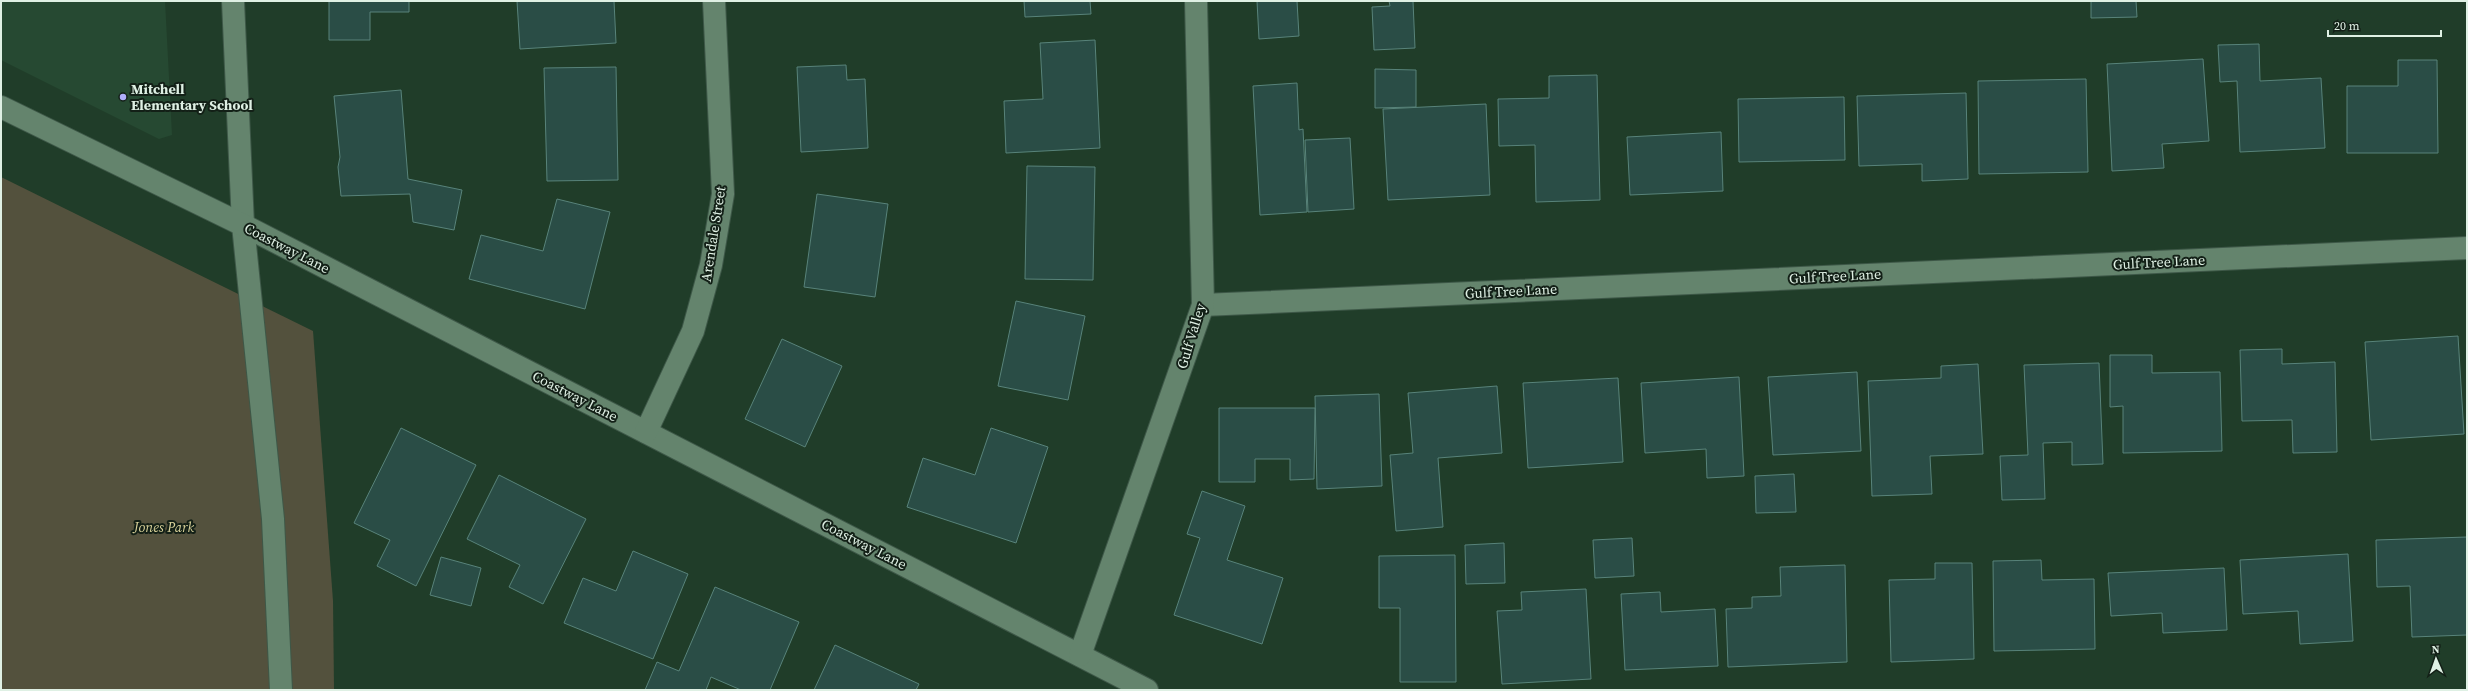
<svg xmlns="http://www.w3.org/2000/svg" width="2468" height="691" viewBox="0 0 2468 691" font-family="'Source Serif 4',serif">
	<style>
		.built { fill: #264932 }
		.green { fill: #53513d }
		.building { fill: #2a4d46; stroke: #58837a }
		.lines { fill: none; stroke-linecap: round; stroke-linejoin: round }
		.lane-casing { stroke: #3e5848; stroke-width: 24 }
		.street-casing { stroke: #3e5848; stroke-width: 24 }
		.lane { stroke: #64846d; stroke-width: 22 }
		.street { stroke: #64846d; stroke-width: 22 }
		.poi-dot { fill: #afaefa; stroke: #132017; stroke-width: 1.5 }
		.labels { text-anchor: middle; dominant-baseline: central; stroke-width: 4; stroke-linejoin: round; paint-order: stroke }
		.poi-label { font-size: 14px; font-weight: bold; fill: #dff0e4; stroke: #132017; text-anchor: start }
		.street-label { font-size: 14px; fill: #dff0e4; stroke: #132017 }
		.park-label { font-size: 14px; font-style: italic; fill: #d7d099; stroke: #132017 }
	</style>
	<rect width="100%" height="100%" fill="#203d29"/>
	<!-- built -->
	<polygon class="built" points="1,1 165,1 172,135 159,139 1,60"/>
	<!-- green -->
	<polygon class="green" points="1,177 313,331 333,601 334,690 1,690"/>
	<!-- building -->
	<g class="building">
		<polygon points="329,1 409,1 409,12 370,12 370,40 329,40"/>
		<polygon points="517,1 614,1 616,43 520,49"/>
		<polygon points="1024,1 1090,1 1091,14 1025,17"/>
		<polygon points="1257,1 1297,1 1299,36 1259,39"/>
		<polygon points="1389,1 1413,1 1415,48 1374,50 1372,7 1390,6"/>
		<polygon points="2091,1 2136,1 2137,17 2091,18"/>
		<polygon points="1095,40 1100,148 1006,153 1004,101 1043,99 1040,43"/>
		<polygon points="2259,44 2260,81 2321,78 2325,148 2240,152 2237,81 2220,82 2218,45"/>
		<polygon points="2203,59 2209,141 2162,144 2164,168 2112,171 2107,64"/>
		<polygon points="2398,60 2437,60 2438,153 2347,153 2347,86 2398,86"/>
		<polygon points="846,65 847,80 865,79 868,148 801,152 797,67"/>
		<polygon points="616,67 618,180 547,181 544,68"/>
		<polygon points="1375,69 1416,70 1416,107 1375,108"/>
		<polygon points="1597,75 1600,200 1536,202 1535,145 1499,146 1498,99 1549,98 1549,76"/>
		<polygon points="2086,79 2088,172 1979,174 1978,81"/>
		<polygon points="1297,83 1299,130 1303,129 1307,212 1260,215 1253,86"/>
		<polygon points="401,90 408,179 462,190 454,230 413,222 410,194 341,196 338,167 340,157 334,96"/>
		<polygon points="1966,93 1968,179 1922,181 1922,164 1859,166 1857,96"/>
		<polygon points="1844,97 1845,160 1739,162 1738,99"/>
		<polygon points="1486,104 1490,195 1388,200 1383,109"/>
		<polygon points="1721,132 1723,191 1630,195 1627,137"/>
		<polygon points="1350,138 1354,209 1308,212 1305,140"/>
		<polygon points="1027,166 1095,167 1093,280 1025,279"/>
		<polygon points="817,194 888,204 875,297 804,287"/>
		<polygon points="557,199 610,212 585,309 469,279 481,235 543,251"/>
		<polygon points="1016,301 1085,316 1068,400 998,386"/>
		<polygon points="2458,336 2464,434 2371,440 2365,342"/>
		<polygon points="782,339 842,366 805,447 745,419"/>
		<polygon points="2282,349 2282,364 2335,362 2337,452 2293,453 2292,420 2242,421 2240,350"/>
		<polygon points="2110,355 2152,355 2152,373 2220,372 2222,451 2123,453 2123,406 2110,407"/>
		<polygon points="2099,363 2103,464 2072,465 2072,442 2043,443 2045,499 2002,500 2000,456 2028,455 2024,365"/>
		<polygon points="1978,364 1983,454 1930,456 1932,494 1872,496 1868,381 1941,378 1941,366"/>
		<polygon points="1857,372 1861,451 1773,455 1768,377"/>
		<polygon points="1739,377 1744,476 1707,478 1706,449 1645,453 1641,383"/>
		<polygon points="1618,378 1623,462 1528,468 1523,383"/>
		<polygon points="1497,386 1502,453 1438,458 1443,527 1396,531 1390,455 1413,453 1408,393"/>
		<polygon points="1379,394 1382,486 1317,489 1315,396"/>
		<polygon points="1219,408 1315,408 1314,479 1290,480 1290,459 1255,459 1255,482 1219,482"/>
		<polygon points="401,428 476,465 416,586 377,566 390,540 354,523"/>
		<polygon points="991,428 1048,447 1016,543 907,507 923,458 975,475"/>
		<polygon points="1794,474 1796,512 1756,513 1755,476"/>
		<polygon points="499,475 586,519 543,604 509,587 520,565 467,539"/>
		<polygon points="1202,491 1245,506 1227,560 1283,578 1262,644 1174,615 1200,538 1187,534"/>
		<polygon points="2467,537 2467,635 2412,637 2410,586 2377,587 2376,540"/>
		<polygon points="1632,538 1634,576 1595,578 1593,540"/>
		<polygon points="1504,543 1505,583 1466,584 1465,545"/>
		<polygon points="633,551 688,574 653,659 564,623 583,578 616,591"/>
		<polygon points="2348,554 2353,641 2300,644 2298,611 2243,614 2240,560"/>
		<polygon points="1455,555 1456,682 1400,682 1400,608 1379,608 1379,556"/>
		<polygon points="441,557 481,568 471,606 430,595"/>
		<polygon points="2041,560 2042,580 2094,579 2095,649 1994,651 1993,561"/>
		<polygon points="1935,563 1972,563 1974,659 1891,662 1889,580 1935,579"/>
		<polygon points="1845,565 1847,662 1728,667 1726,609 1752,608 1752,597 1781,596 1780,567"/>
		<polygon points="2224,568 2227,630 2163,633 2162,613 2111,616 2108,573"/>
		<polygon points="715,587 799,622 770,690 741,690 711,677 706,690 645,690 657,662 679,671"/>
		<polygon points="1586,589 1591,679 1502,684 1497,611 1522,610 1521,592"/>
		<polygon points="1660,592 1661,612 1715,609 1718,666 1625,670 1621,594"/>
		<polygon points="835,645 919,684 916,690 814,690"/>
	</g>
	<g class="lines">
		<!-- lane casing -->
		<g class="lane-casing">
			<polyline id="lane" points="243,225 273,519 281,690"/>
		</g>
		<!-- street casing -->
		<g class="street-casing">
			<g id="street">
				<polyline points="233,1 243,225"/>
				<polyline points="1,107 243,225 1147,690"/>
				<polyline points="1203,305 2467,248"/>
				<polyline points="646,432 693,331 711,265 723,194 714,1"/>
				<polyline points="1080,655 1203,305 1196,1"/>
			</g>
		</g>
		<!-- lane -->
		<use href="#lane" class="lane"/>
		<!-- street -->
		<use href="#street" class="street"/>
	</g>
	<!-- markers -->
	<circle class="poi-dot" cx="123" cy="97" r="4"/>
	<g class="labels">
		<!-- poi labels -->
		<g class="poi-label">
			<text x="131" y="89">Mitchell<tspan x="131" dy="16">Elementary School</tspan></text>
		</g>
		<!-- street labels -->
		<g class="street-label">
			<text transform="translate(713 234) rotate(-81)">Arendale Street</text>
			<text transform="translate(287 248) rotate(27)">Coastway Lane</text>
			<text transform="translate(2159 262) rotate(-3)">Gulf Tree Lane</text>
			<text transform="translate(1835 276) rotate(-3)">Gulf Tree Lane</text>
			<text transform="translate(1511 291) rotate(-3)">Gulf Tree Lane</text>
			<text transform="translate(1191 336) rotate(-73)">Gulf Valley</text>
			<text transform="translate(575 396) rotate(27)">Coastway Lane</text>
			<text transform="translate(864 544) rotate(27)">Coastway Lane</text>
		</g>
		<!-- park labels -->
		<g class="park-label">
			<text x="164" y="527">Jones Park</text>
		</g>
	</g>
	<!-- border -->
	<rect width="2468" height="691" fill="none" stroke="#dff0e4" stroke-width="4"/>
	<!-- north arrow -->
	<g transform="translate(2436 659) rotate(358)" stroke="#132017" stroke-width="3" paint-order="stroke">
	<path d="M0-3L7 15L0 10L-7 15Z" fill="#dff0e4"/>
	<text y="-6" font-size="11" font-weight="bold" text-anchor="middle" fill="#dff0e4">N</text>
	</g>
	<!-- scale -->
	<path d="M2328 30v6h113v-6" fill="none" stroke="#dff0e4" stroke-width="2"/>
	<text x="2334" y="30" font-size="12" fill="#dff0e4" stroke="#132017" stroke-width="3" paint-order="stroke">20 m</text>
</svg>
